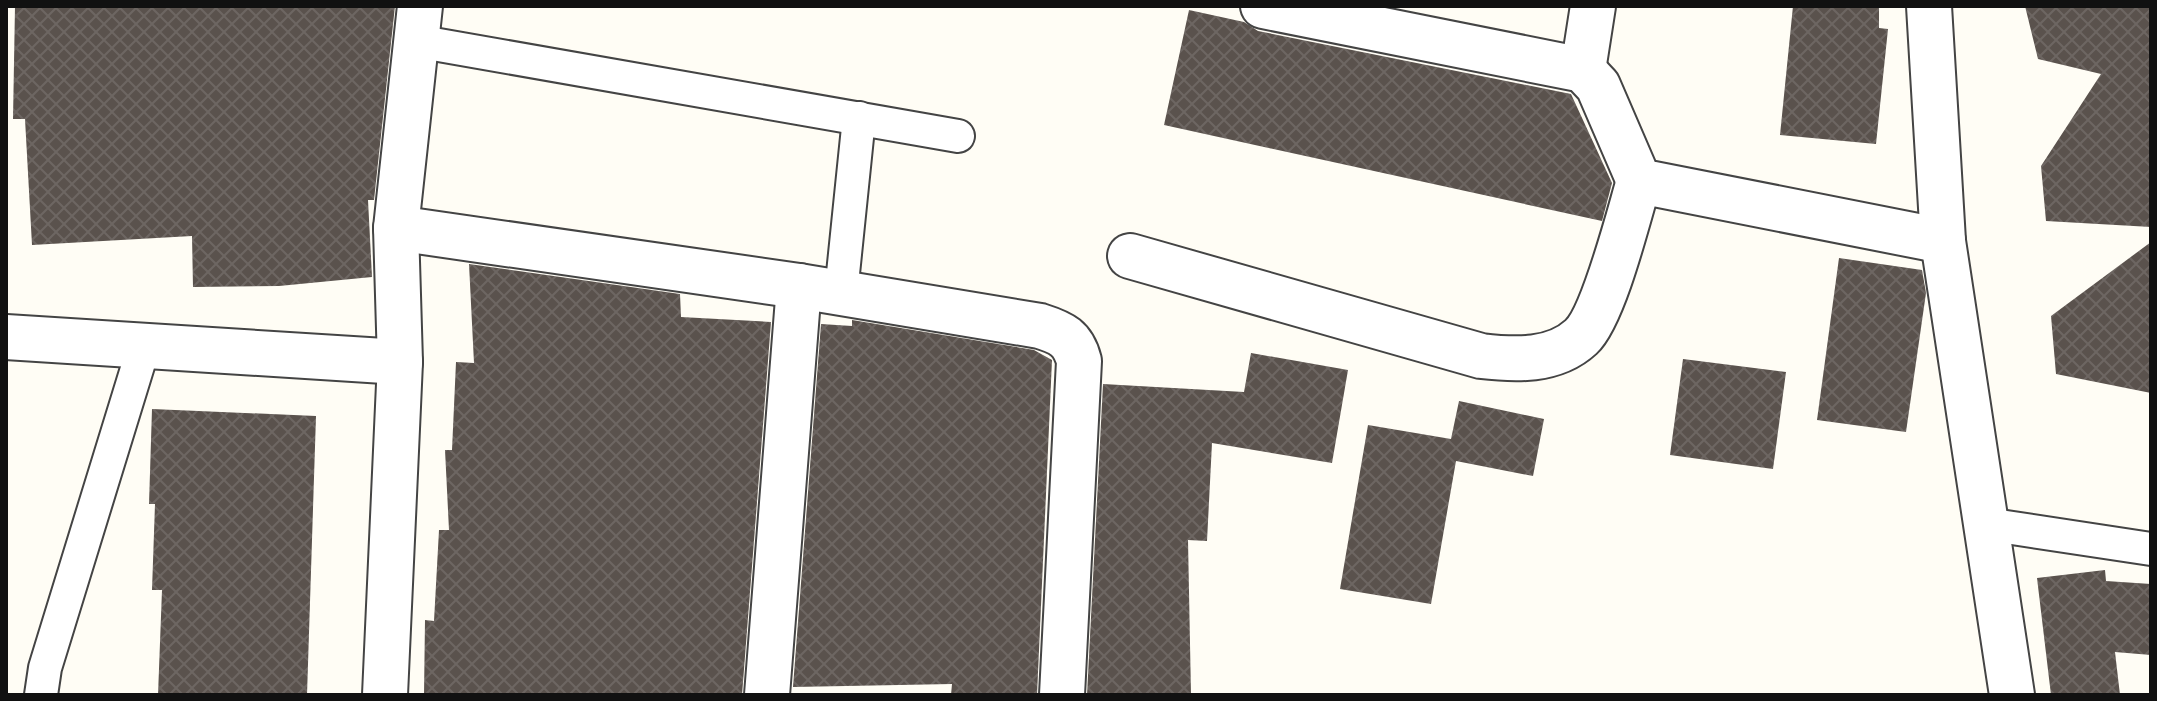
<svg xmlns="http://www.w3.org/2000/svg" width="2157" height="701" viewBox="0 0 2157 701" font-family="'Times New Roman',serif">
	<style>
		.building { fill: url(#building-cross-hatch) }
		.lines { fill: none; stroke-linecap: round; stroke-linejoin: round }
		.service-casing { stroke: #444; stroke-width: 36 }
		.minor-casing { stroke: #444; stroke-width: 48 }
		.service { stroke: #fff; stroke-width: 32 }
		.minor { stroke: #fff; stroke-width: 44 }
	</style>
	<defs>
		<pattern id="building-cross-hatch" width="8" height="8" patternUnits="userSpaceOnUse" patternTransform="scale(2)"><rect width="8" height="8" fill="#5a524d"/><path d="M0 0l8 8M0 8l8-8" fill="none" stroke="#6d6662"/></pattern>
	</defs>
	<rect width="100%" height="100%" fill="#fffdf5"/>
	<!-- building -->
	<g class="building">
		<polygon points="15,6 395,6 374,200 368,200 372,277 279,286 193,287 192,236 32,245 25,119 13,119"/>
		<polygon points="1793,6 1879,6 1879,28 1888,29 1876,144 1780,135"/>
		<polygon points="2025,6 2151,6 2151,227 2046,221 2041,166 2101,74 2038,59"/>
		<polygon points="1189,10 1244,22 1258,31 1571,94 1612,183 1602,221 1164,125"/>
		<polygon points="2151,242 2151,393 2056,374 2051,316"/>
		<polygon points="1839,258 1922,270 1926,293 1906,432 1817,420"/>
		<polygon points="469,264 680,294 681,317 771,322 742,695 424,695 425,620 434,621 439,530 449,530 445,450 452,450 456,362 474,363"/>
		<polygon points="852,320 1034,350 1052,360 1037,695 951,695 952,684 793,687 821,324 852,326"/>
		<polygon points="1251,353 1348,370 1332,463 1212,443 1207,541 1188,540 1191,695 1087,695 1103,384 1244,392"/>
		<polygon points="1683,359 1786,372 1773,469 1670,455"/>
		<polygon points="1459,401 1544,419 1533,476 1456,461 1431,604 1340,589 1368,425 1451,439"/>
		<polygon points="152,409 316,416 307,695 158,695 162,590 152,590 155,504 149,504"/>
		<polygon points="2105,570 2106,581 2151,584 2151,655 2115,652 2120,695 2051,695 2037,578"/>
	</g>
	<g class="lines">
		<!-- service casing -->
		<g class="service-casing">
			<g id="service">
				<polyline points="416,41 958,136"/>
				<polyline points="841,293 859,118"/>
				<polyline points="1986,524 2151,549"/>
				<polyline points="41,695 45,668 144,346"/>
			</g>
		</g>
		<!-- minor casing -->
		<g class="minor-casing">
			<g id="minor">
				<polyline points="1263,6 1583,70 1598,86 1639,181 1943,241"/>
				<polyline points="1929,6 1943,241 2012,695"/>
				<polyline points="1583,70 1593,6"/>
				<path d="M396,228L799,286L1040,326C1062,333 1073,338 1079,361L1062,695"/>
				<path d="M1130,256L1481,356C1515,360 1554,362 1581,337C1604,316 1629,214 1639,181"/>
				<polyline points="6,337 400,362"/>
				<polyline points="385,695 400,362 396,228 420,6"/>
				<polyline points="767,695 799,286"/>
			</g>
		</g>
		<!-- service -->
		<use href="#service" class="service"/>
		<!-- minor -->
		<use href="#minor" class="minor"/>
	</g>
	<!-- border -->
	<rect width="2157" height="701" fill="none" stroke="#111111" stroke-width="16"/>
</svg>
